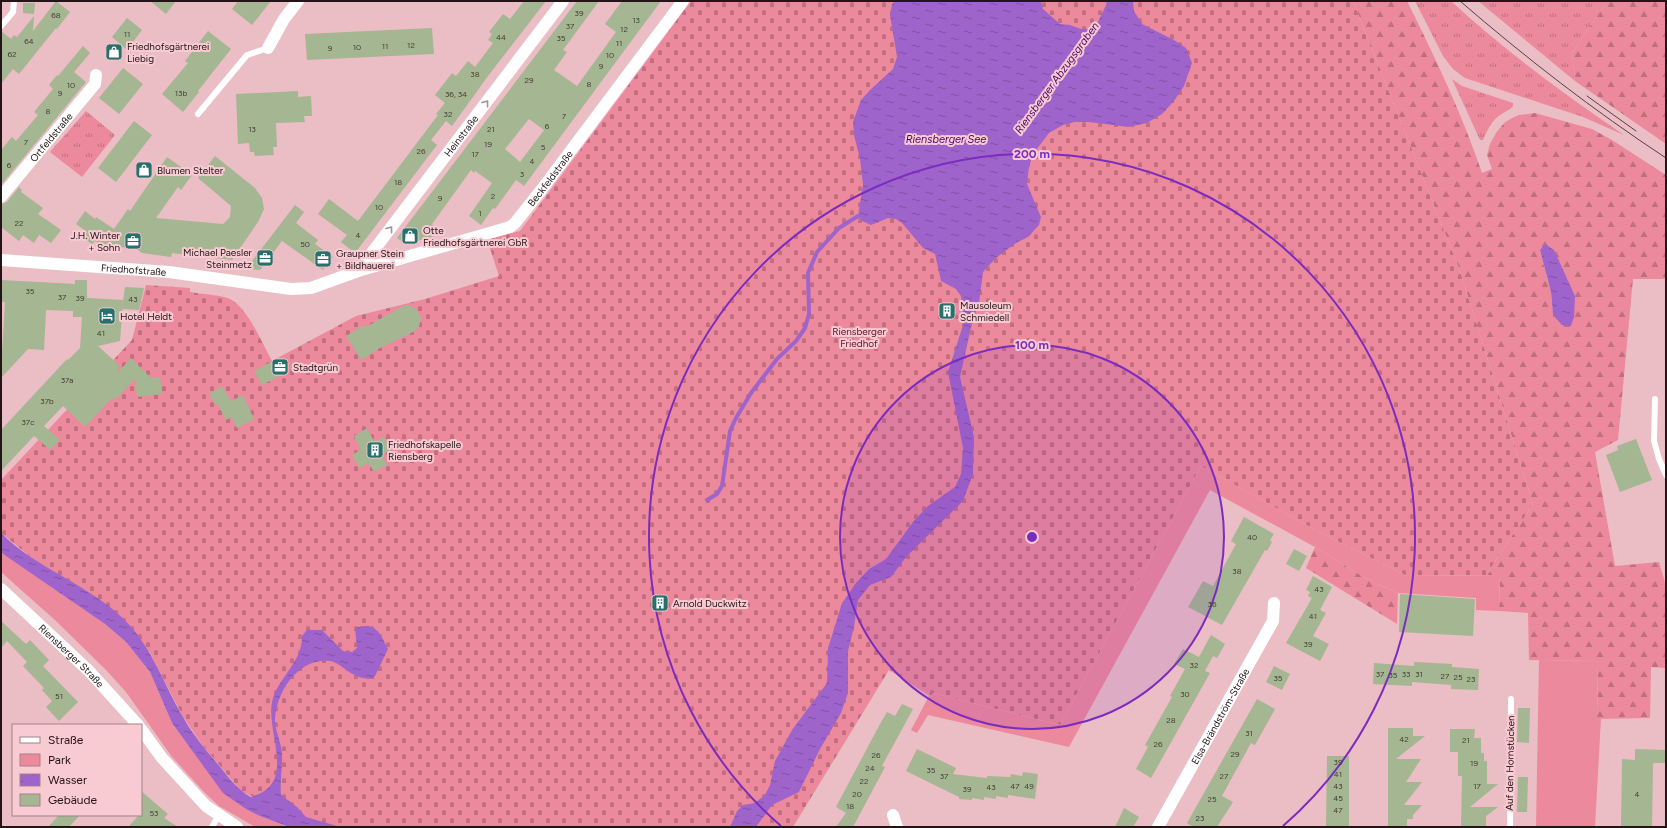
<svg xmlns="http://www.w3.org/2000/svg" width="1667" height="828" viewBox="0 0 1667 828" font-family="Figtree,sans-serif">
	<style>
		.grass { fill: url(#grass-tufts) }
		.forest { fill: url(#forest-firs); fill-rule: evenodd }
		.cemetery { fill: url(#cemetery-stones) }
		.green { fill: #ed899c }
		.water { fill: url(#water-ripples) }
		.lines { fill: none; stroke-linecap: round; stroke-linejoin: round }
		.stream { stroke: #9e64cb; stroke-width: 4 }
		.building { fill: #a5b692; fill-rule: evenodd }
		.lane { stroke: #fff; stroke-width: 6 }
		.street { stroke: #fff; stroke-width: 12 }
		.tram { stroke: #574044; stroke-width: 1 }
		.oneway { stroke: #9c9597 }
		.ring { fill: none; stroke: #7b2cbf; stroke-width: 2 }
		.labels { text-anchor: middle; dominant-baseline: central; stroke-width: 4; stroke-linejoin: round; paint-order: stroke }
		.number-label { font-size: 8px; fill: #443c36 }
		.poi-label { font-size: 10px; fill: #241417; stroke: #f8cad1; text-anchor: start }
		.street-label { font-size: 10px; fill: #241417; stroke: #f8cad1 }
		.park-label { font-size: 10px; fill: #62112a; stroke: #f8cad1 }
		.water-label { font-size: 11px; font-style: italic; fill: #46066a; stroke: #f8cad1 }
		.centre { fill: #7b2cbf; stroke: #f8cad1; stroke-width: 2 }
		.ring-label { font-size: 12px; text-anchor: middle; font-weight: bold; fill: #7b2cbf; stroke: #f8cad1; stroke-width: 4; stroke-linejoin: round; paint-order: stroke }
	</style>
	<defs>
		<pattern id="grass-tufts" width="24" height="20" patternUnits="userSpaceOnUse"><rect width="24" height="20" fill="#ed899c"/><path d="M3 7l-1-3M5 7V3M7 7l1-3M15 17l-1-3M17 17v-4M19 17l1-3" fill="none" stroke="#c06f7e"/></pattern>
		<pattern id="forest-firs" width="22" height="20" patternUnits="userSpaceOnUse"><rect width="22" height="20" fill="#ed899c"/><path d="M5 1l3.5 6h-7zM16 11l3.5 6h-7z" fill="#c06f7e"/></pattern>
		<pattern id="cemetery-stones" width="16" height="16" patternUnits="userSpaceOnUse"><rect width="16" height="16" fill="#ed899c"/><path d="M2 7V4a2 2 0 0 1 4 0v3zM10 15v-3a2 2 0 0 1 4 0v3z" fill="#c06f7e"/></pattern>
		<pattern id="water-ripples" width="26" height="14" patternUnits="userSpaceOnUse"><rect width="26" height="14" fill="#9e64cb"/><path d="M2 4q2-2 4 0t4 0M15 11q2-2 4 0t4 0" fill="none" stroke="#8151a4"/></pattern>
	</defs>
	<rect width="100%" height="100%" fill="#ebbdc4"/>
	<!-- grass -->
	<g class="grass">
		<path d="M1415,1H1451C1505,51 1564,94 1624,135L1583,117L1465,78L1453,69L1443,56Z"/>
		<polygon points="1478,1 1604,1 1604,6 1572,53 1575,81"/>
		<path d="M1452,79L1462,86L1513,103V106C1510,110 1504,112 1500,115C1491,121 1487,131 1483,140H1480Z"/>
		<polygon points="86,111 115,135 82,177 50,152"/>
	</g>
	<!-- forest -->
	<g class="forest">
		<path d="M1353,1H1407C1435,57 1462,114 1482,173L1492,169L1487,155L1490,144L1496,133L1504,123L1512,118L1519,115L1535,113L1592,129L1612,140L1666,175V279H1633L1618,440L1595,452L1615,566L1659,562L1666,586V668L1651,667L1650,718L1597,719L1598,661L1529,660L1528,613L1499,611L1500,575H1486L1533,504L1460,271ZM1540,250L1566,280L1575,296L1553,315L1551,292Z"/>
		<polygon points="1604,1 1666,1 1666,144 1575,81 1572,53 1604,6"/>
		<polygon points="1315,547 1372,582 1398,593 1397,624 1306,568"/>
	</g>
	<!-- cemetery -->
	<path class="cemetery" d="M691,1H1353L1460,271L1533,504L1486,575L1407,576L1319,532L1201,466L1060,725L933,693L931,697L889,670L793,827H341L297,815L268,804L241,791L203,746L183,717L150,653L1,533V480L132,340L146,285L190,288V292C200,294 222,295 230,299C248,308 262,343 272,361L356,316L425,299L499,276L487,239L520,231Z"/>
	<!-- green -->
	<g class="green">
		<polygon points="1201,466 1319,532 1407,576 1500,575 1499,611 1476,610 1476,598 1398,593 1372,582 1315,547 1210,490 1069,747 928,715 917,733 911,730 929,696 931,697 933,693 1060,725"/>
		<polygon points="1,552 105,624 126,642 150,672 172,723 195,754 260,816 289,827 255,827 219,806 205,793 172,757 126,692 106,670 56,621 1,572"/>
		<polygon points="1539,660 1598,661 1597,718 1601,718 1595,827 1536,827"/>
	</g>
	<!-- water -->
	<g class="water">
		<polygon points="895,1 1041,1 1043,9 1060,24 1070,25 1081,29 1089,29 1096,26 1108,1 1133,1 1134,11 1142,24 1174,40 1186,48 1192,63 1184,86 1174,101 1162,114 1147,123 1128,127 1089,122 1075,122 1063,125 1049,133 1033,154 1029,167 1027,184 1041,217 1039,225 1028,237 1016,243 997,257 983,272 979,303 972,323 960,377 974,437 973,474 963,501 906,557 891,577 870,585 858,600 854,627 848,651 848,693 841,713 820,749 799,792 772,805 756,827 730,827 737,811 743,805 755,803 765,795 770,785 775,761 792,730 827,683 828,648 842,603 856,583 869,569 886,559 913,522 928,506 955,487 961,474 963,448 948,372 964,322 961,296 956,289 941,281 935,254 923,248 902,223 896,219 888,218 871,225 862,221 858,216 863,185 860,159 854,135 853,122 861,100 870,90 893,69 897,57 890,15 892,4"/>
		<polygon points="1545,244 1554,250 1575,296 1574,317 1571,326 1562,325 1553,315 1551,292 1540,250"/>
		<path d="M1,533C41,573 102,588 137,634C156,659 167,690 183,717C193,735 207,751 221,768C230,779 238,790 251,797C298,784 266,734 272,702C277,678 303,662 302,636L307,630H322L343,651L352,652L357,648L355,628C376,621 380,633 388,649L375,676L369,679C365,678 361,678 357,676C348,673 340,663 330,661C298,657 275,693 275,722C276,734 283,746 282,758C282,771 280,782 281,795L297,807L306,817L341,827H289L260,816L246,809L223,793L172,723L150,672L126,642L105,624L6,556L1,552Z"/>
	</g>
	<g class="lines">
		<!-- stream -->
		<polyline class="stream" points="707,500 717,494 722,486 730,431 736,418 751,393 777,359 796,341 805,328 809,314 808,273 817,252 839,228 858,216"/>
	</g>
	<!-- building -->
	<g class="building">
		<polygon points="56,1 70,12 57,29 56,28 19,74 13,69 1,84 1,31 11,39 14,35 17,37 34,16 33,31"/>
		<polygon points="150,1 176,1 166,14"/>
		<polygon points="238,1 271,1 252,25 232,9"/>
		<polygon points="524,1 546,1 488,76 452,126 446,121 431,140 437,145 355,253 341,242 347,235 318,214 329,199 358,221 438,115 436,114 445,103 435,95 452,73 456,76 468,61 475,67 493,43 488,40 492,34 489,32 503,14 510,19"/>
		<path d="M577,1H599L563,50L567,52L554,70L577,86L616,32L605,24L622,1H661L524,186L516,180L495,209L493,208L481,225L469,216L492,183L475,171L474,173L471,170L432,224L442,234L406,244L397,238ZM529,119L544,130L520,162L505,149Z"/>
		<polygon points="23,3 35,3 34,14 23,13"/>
		<polygon points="127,18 142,30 127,50 112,37"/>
		<polygon points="432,28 434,54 307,60 305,34"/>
		<polygon points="208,31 231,49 198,91 199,92 183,112 162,94 188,63 185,61"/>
		<polygon points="83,46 90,53 74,72 86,82 1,185 1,150 12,137 16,141 38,115 34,112 53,89 49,85 57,75 58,76"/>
		<polygon points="123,68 143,84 119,114 99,98"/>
		<polygon points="298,91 298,97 311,96 312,116 304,116 305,122 276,123 277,147 273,147 274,155 255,156 254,152 250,152 249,143 238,144 236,94"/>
		<polygon points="134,121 152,135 116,182 98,168"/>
		<polygon points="215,156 255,188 262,198 264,209 258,222 232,260 172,253 171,257 142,253 130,244 127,249 123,247 121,249 118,246 116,249 112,246 111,248 107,246 106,248 95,241 92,244 83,238 87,232 76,224 85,211 95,219 96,217 114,229 128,209 130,211 167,157 192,175 181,190 178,187 156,218 223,224 230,217 231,206 198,178"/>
		<polygon points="19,187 22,190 21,192 43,208 38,214 61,230 51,243 39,235 34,243 23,235 19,241 1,227 1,204 7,202"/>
		<polygon points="295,205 304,212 296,223 318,240 315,244 333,257 323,270 282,241 260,270 246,269"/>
		<polygon points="1,280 75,284 75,280 87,280 87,298 123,300 120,341 98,346 119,365 118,372 131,358 151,378 160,377 162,394 137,397 135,379 115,400 112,398 85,427 63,406 44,426 60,440 50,450 34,436 1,471 1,430 67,359 68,360 80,348 82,317 73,317 73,311 46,310 44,350 28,349 1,378 1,352 2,353 5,302 1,302"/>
		<polygon points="125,287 144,288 139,310 122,309"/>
		<polygon points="942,303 955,307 952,318 939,315"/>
		<polygon points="409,305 415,308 421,317 419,327 415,331 380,348 361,360 346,336 364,325 366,327 403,306"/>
		<polygon points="280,357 288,372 262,385 254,371"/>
		<polygon points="222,386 231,401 243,395 254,419 237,428 231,417 226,420 217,403 215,405 209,394"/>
		<polygon points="367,428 374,441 375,440 376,441 384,437 391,450 383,454 384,456 383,457 387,465 374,472 369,464 368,465 367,464 359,468 352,455 360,450 360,448 354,436"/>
		<polygon points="1636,439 1652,480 1620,492 1606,455 1618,450 1617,446"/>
		<polygon points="1244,517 1274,534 1270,540 1272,542 1267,551 1265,550 1222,625 1188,607 1203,581 1213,586 1236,544 1231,541"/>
		<polygon points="1294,549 1307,556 1299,571 1286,564"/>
		<polygon points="1313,576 1332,587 1320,610 1326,613 1313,636 1329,644 1320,661 1286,643 1312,598 1308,596 1310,592 1306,590"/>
		<polygon points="1400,594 1475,599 1473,636 1399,632"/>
		<polygon points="1,621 26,644 30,640 49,660 43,666 78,702 59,721 46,707 52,701 42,690 44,688 23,666 27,662 7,641 1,648"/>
		<polygon points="1211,635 1225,644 1217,658 1213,656 1205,671 1210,673 1151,778 1136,769 1148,747 1145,745 1172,697 1170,696 1185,669 1174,664 1183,649 1199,657"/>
		<polygon points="1414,662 1452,664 1452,667 1479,669 1478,690 1451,689 1451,685 1412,682 1412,686 1373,684 1374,663 1414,666"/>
		<polygon points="1274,666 1290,674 1282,690 1266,682"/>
		<polygon points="1257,699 1275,709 1255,745 1251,743 1222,796 1233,802 1217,827 1193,827 1187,823"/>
		<polygon points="902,704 913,709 882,766 885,767 853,827 836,827 846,813 836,807 880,724 887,712 895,716"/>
		<polygon points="1518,708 1530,708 1529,743 1517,742"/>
		<polygon points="1388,728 1413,728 1413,736 1425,736 1396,759 1421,759 1406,782 1422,782 1404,805 1422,805 1413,815 1413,819 1407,819 1407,827 1388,827"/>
		<polygon points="1450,729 1475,729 1474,738 1481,738 1481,753 1484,753 1484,761 1487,761 1487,784 1498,784 1470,807 1498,807 1486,816 1486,827 1461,827 1462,776 1458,776 1458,752 1450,752"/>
		<polygon points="917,749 956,768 953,774 987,778 987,776 1010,777 1011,774 1022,776 1023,772 1038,774 1035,799 1008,795 1008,798 996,796 996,799 984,797 984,800 972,798 972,800 959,799 959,797 906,771"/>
		<polygon points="1635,749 1666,750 1666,763 1653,763 1652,827 1621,827 1622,759 1635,760"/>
		<polygon points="1327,756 1349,756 1349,827 1326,827"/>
		<polygon points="1518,777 1528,777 1527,812 1517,812"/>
		<polygon points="141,791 168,814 164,818 178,827 128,827 139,815 141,815"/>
		<polygon points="1124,808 1139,817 1133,827 1115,827"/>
		<polygon points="59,815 80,815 69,827 48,827"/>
	</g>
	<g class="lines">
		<!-- lane -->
		<g class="lane">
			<polyline points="1,26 13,12 14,1"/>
			<polyline points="198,114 247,55 268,48"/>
			<polyline points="1655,399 1654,441 1659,459 1666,475"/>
			<polyline points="212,827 219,815"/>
			<polyline points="1510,827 1511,699"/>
		</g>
		<!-- street -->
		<g class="street">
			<polyline points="268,48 284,19 298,1"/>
			<path id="s1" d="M1,197L95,84L96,75"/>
			<path id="s2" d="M1,260L169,272L291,289L311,288L358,271L510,227L515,223L542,189L683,1"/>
			<path id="s3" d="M358,271L563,1"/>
			<path id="s4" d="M1,589L89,671L138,725"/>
			<polyline points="141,729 162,758 206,806 237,827"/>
			<polyline points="893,815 897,827"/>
			<path id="s5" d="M1158,827L1273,621L1274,603"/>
		</g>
		<!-- tram -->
		<g class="tram">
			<path d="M1460,1C1526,58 1593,110 1666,158"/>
			<polyline points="1587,96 1636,131"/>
		</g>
	</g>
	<!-- one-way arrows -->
	<defs><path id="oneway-chevron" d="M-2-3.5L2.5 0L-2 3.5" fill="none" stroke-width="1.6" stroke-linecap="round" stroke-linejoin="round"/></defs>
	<g class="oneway">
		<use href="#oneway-chevron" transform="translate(486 103) rotate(-53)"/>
		<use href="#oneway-chevron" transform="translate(390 229) rotate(-53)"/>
	</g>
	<!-- distance rings -->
	<circle cx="1032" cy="537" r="192" fill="#7b2cbf" fill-opacity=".12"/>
	<g class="ring">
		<circle cx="1032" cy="537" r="192"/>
		<path d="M781 826A383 383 0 1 1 1283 826"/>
	</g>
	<!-- icons -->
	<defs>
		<g id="shop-square" transform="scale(0.9)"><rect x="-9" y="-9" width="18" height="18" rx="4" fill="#27706b" stroke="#f8cad1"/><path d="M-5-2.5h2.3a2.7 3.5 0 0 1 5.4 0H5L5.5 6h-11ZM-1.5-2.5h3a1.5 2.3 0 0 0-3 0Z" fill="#fff"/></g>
		<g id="office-square" transform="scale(0.9)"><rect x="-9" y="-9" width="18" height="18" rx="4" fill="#27706b" stroke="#f8cad1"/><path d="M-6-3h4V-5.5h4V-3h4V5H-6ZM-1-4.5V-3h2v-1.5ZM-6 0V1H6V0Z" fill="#fff"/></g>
		<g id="building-square" transform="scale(0.9)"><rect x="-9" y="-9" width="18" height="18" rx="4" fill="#27706b" stroke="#f8cad1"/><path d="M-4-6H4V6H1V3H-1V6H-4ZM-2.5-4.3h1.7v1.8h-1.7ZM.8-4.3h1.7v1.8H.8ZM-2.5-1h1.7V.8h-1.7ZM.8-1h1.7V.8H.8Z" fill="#fff"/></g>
		<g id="hotel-square" transform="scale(0.9)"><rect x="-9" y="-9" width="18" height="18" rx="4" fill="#27706b" stroke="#f8cad1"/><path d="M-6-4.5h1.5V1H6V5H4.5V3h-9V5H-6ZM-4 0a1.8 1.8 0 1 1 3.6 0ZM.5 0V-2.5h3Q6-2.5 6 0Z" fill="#fff"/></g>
	</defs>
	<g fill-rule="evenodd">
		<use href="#shop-square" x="114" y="52"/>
		<use href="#shop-square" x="144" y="170"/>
		<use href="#shop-square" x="410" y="236"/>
		<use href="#office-square" x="133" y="241"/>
		<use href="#office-square" x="265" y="258"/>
		<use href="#office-square" x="323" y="259"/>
		<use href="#building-square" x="947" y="311"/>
		<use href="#hotel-square" x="107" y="316"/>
		<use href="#office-square" x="280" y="367"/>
		<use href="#building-square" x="375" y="450"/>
		<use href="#building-square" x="660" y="603"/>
	</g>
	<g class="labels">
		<!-- number labels -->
		<g class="number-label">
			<text x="579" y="13">39</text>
			<text x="56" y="15">68</text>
			<text x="636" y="20">13</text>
			<text x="570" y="26">37</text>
			<text x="624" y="29">12</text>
			<text x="127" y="34">11</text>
			<text x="501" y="37">44</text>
			<text x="561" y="38">35</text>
			<text x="29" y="41">64</text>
			<text x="619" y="43">11</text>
			<text x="411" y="45">12</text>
			<text x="385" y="46">11</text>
			<text x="357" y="47">10</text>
			<text x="330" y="48">9</text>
			<text x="12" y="54">62</text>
			<text x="610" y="55">10</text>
			<text x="601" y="66">9</text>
			<text x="475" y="74">38</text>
			<text x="529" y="80">29</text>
			<text x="589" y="84">8</text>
			<text x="71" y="85">10</text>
			<text x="60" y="93">9</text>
			<text x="181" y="93">13b</text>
			<text x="456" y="94">36, 34</text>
			<text x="48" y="111">8</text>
			<text x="448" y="114">32</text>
			<text x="564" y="116">7</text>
			<text x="547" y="126">6</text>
			<text x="252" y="129">13</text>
			<text x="491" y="129">21</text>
			<text x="26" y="142">7</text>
			<text x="488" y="144">19</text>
			<text x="543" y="147">5</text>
			<text x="421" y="151">26</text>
			<text x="475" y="154">17</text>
			<text x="532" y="161">4</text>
			<text x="9" y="165">6</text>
			<text x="522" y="174">3</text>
			<text x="398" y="182">18</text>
			<text x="493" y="196">2</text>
			<text x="440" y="198">9</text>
			<text x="379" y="207">10</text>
			<text x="480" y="213">1</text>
			<text x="19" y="223">22</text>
			<text x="358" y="235">4</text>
			<text x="305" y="244">50</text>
			<text x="30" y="291">35</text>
			<text x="62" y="297">37</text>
			<text x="80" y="298">39</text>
			<text x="133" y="299">43</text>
			<text x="101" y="333">41</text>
			<text x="67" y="380">37a</text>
			<text x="47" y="401">37b</text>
			<text x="28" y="422">37c</text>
			<text x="1252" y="537">40</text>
			<text x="1237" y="571">38</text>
			<text x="1319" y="589">43</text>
			<text x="1212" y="604">36</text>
			<text x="1313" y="616">41</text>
			<text x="1308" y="644">39</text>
			<text x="1194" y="665">32</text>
			<text x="1380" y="674">37</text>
			<text x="1406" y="674">33</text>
			<text x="1419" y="674">31</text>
			<text x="1393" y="675">35</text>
			<text x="1445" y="676">27</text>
			<text x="1458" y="677">25</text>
			<text x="1278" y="678">35</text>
			<text x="1471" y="679">23</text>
			<text x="1185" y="694">30</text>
			<text x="59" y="696">51</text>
			<text x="1171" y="720">28</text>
			<text x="1249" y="733">31</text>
			<text x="1404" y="739">42</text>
			<text x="1466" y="740">21</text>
			<text x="1158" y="744">26</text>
			<text x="1235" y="754">29</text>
			<text x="876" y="755">26</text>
			<text x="1338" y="762">39</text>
			<text x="1474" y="763">19</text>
			<text x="870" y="768">24</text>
			<text x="931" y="770">35</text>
			<text x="1338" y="774">41</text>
			<text x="944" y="776">37</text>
			<text x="1224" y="776">27</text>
			<text x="864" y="781">22</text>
			<text x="1015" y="786">47</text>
			<text x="1029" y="786">49</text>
			<text x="1338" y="786">43</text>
			<text x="1477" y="786">17</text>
			<text x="991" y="787">43</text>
			<text x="967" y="789">39</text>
			<text x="857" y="794">20</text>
			<text x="1637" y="794">4</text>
			<text x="1338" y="798">45</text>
			<text x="1212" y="799">25</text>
			<text x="850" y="806">18</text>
			<text x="1338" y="810">47</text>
			<text x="154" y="813">53</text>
			<text x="1200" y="818">23</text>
		</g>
		<!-- poi labels -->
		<g class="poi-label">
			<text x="127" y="46">Friedhofsgärtnerei<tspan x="127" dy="12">Liebig</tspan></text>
			<text x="157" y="170">Blumen Stelter</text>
			<text x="423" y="230">Otte<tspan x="423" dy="12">Friedhofsgärtnerei GbR</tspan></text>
			<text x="120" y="235" text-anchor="end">J.H. Winter<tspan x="120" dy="12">+ Sohn</tspan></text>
			<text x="252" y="252" text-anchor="end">Michael Paesler<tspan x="252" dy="12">Steinmetz</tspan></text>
			<text x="336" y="253">Graupner Stein<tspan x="336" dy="12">+ Bildhauerei</tspan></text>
			<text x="960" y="305">Mausoleum<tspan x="960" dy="12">Schmiedell</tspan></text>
			<text x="120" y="316">Hotel Heldt</text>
			<text x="293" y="367">Stadtgrün</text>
			<text x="388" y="444">Friedhofskapelle<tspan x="388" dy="12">Riensberg</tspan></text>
			<text x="673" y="603">Arnold Duckwitz</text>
		</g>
		<!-- street labels -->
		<g class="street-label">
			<text stroke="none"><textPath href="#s3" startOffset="170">Heinstraße</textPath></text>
			<text stroke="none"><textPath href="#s1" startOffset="78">Ortfeldstraße</textPath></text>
			<text stroke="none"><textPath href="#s2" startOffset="583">Beckfeldstraße</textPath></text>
			<text stroke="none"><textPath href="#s2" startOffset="133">Friedhofstraße</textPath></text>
			<text stroke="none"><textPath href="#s4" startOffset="97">Riensberger Straße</textPath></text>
			<text stroke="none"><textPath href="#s5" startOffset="127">Elsa-Brändström-Straße</textPath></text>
			<text transform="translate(1510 763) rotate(-89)">Auf den Hornstücken</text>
		</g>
		<!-- park labels -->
		<g class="park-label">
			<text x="859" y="331">Riensberger<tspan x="859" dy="12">Friedhof</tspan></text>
		</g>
		<!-- water labels -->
		<g class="water-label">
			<text transform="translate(1057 78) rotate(-54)">Riensberger Abzugsgraben</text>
			<text x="946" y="139">Riensberger See</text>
		</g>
	</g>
	<circle cx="1032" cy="537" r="6" class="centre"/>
	<g class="ring-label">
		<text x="1032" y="158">200 m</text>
		<text x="1032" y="349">100 m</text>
	</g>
	<!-- border -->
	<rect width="1667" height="828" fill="none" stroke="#241417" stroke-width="4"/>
	<!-- legend -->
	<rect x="12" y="724" width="130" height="92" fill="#f8cad1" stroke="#a38187"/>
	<rect x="20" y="737" width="20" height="6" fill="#ffffff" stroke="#a38187"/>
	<text x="48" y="744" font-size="12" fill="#241417">Straße</text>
	<rect x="20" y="754" width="20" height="12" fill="#ed899c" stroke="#a38187"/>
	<text x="48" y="764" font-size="12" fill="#241417">Park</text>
	<rect x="20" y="774" width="20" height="12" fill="url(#water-ripples)" stroke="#a38187"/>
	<text x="48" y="784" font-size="12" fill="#241417">Wasser</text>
	<rect x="20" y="794" width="20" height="12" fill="#a5b692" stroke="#a38187"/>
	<text x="48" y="804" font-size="12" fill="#241417">Gebäude</text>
</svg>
